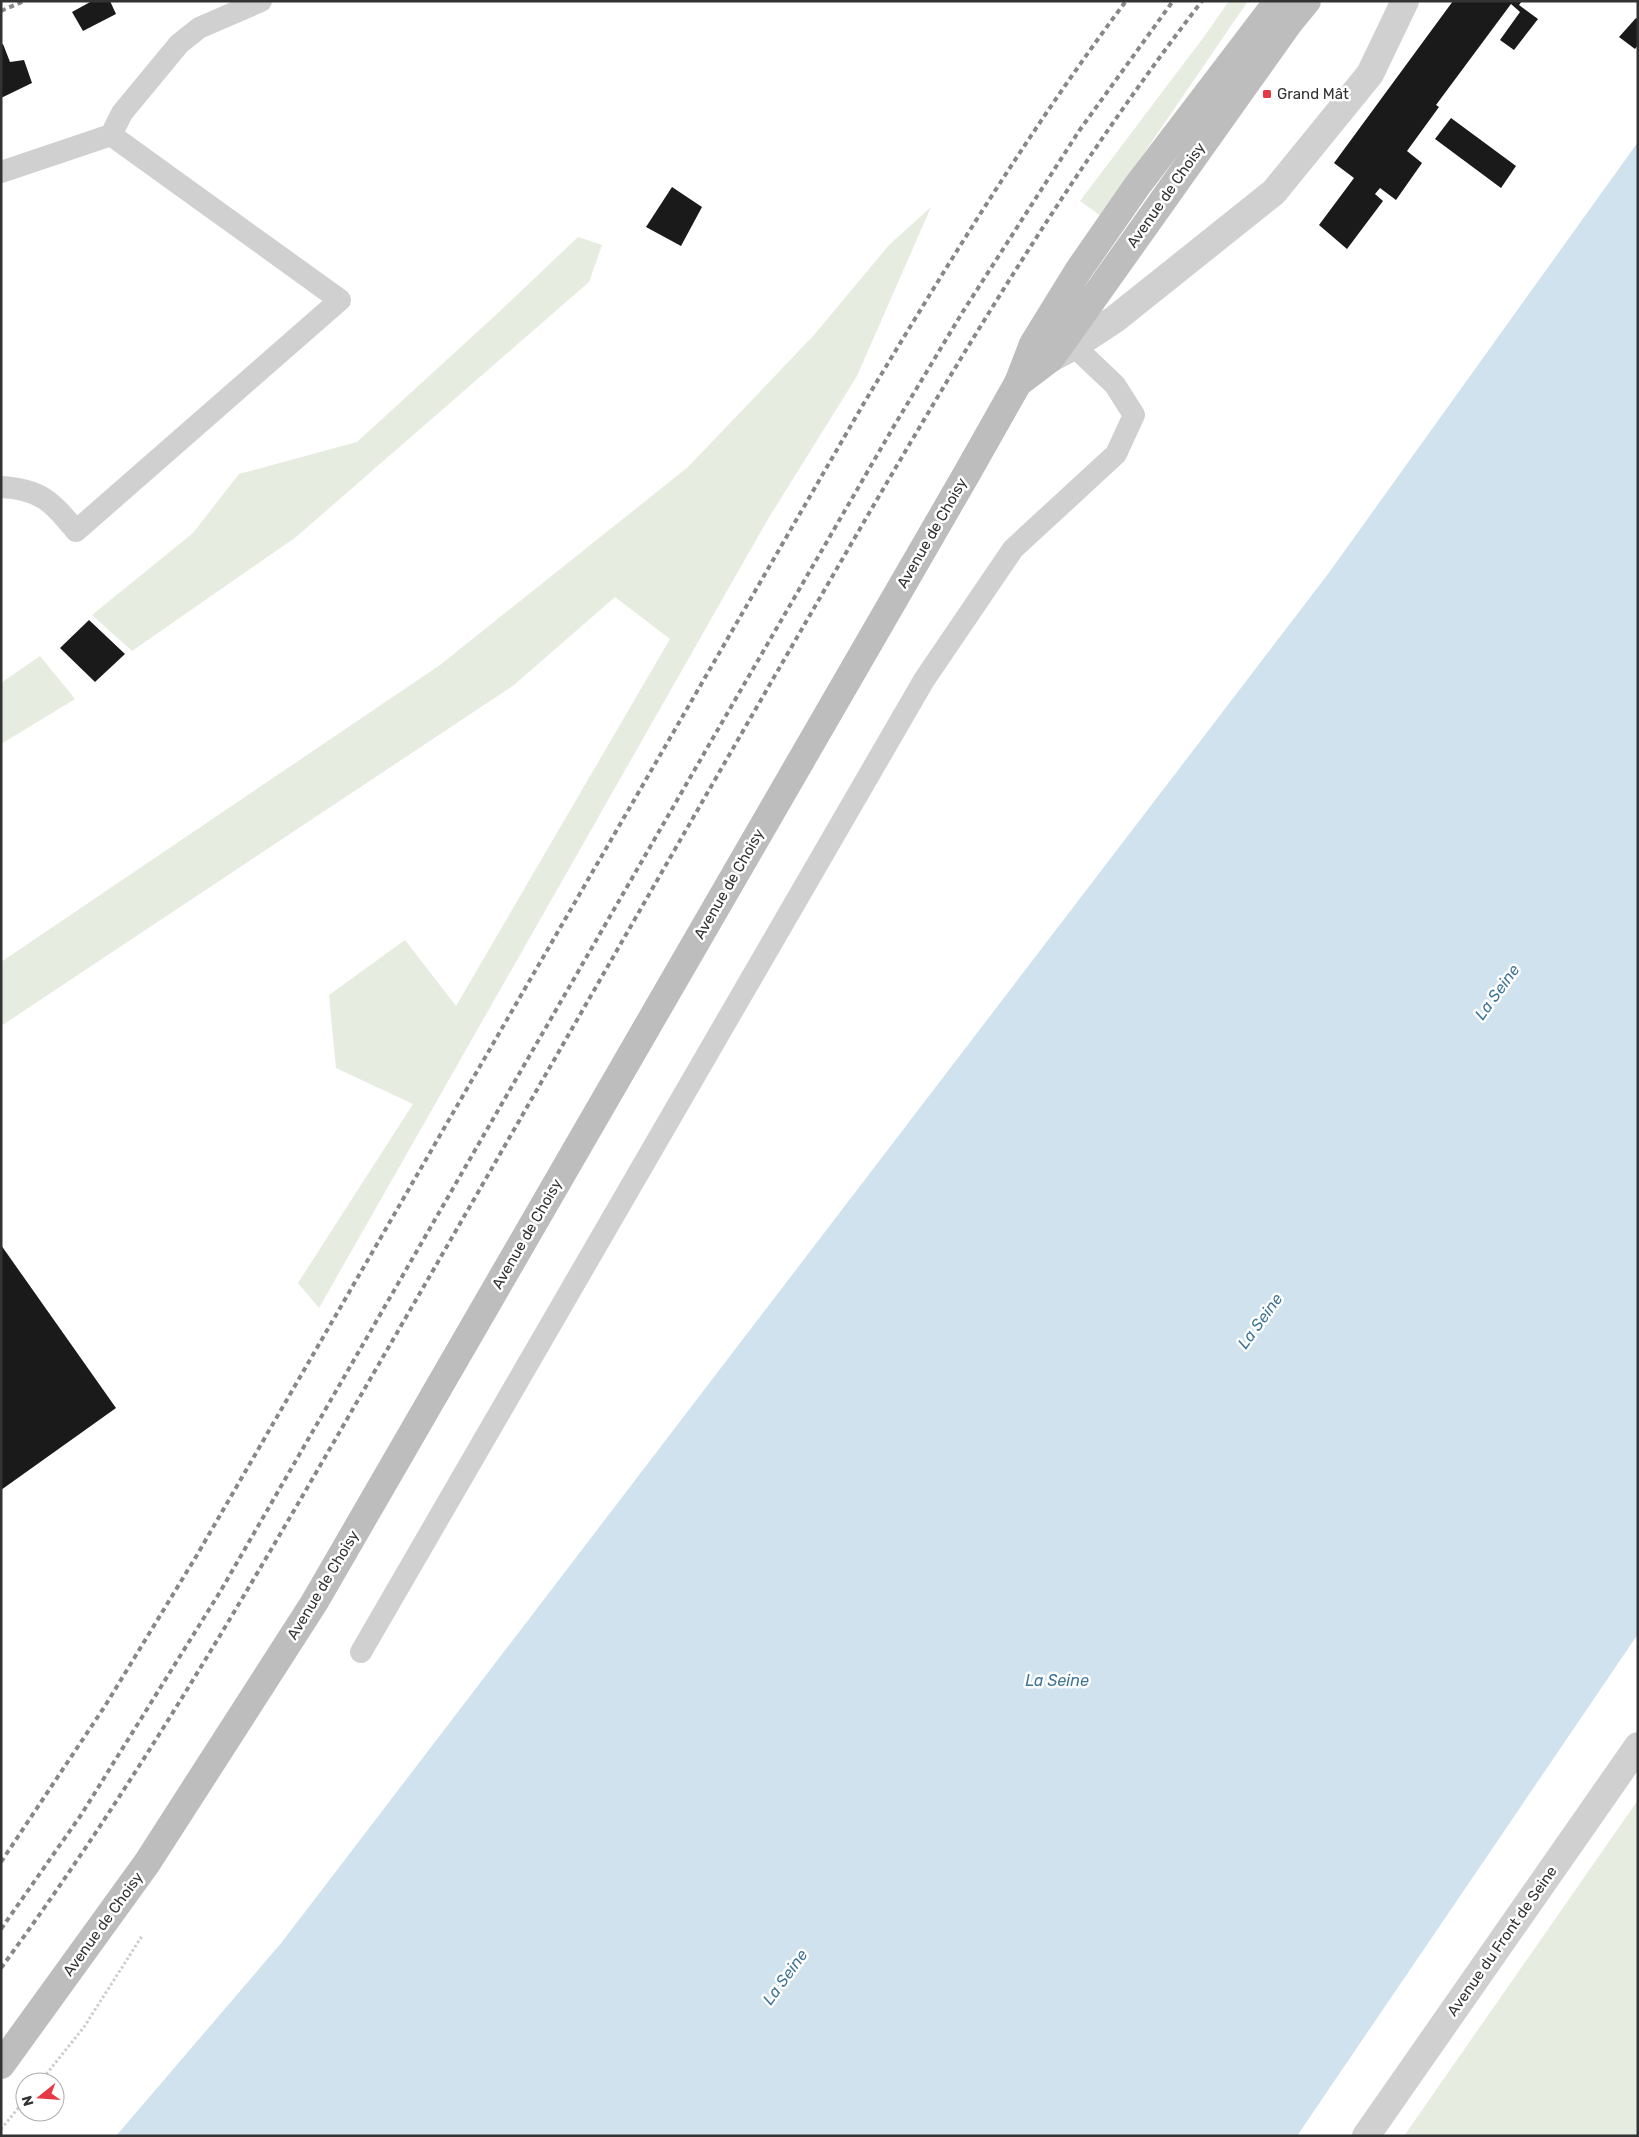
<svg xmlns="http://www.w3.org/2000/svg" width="1639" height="2137" viewBox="0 0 1639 2137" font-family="Rubik,sans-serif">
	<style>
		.green { fill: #e6ecdf }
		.water { fill: #cfe2ee }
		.building { fill: #1a1a1a }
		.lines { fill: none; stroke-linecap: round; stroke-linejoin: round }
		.path { stroke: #cdcdcd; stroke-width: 3; stroke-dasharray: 2.5 2.5; stroke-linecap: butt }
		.lane { stroke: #d0d0d0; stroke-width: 22 }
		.street { stroke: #d0d0d0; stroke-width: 28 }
		.secondary { stroke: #bdbdbd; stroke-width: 28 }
		.rail { stroke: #888; stroke-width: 4; stroke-dasharray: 5 4; stroke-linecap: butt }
		.poi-dot { fill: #e63946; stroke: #fff; stroke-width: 2 }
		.labels { text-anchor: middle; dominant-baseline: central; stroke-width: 5; stroke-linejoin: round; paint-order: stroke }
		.poi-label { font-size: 15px; fill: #333; stroke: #fff; text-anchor: start }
		.street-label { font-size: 15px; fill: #333; stroke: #fff }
		.water-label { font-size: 16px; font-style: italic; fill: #3f7597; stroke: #fff }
	</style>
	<rect width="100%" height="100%" fill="#fff"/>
	<!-- green -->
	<g class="green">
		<polygon points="1229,1 1248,1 1101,216 1080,201 1206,34"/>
		<polygon points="931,207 857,376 768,519 319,1308 298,1283 413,1104 336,1068 329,995 405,940 456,1006 670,639 615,597 514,685 1,1026 1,962 440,665 688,467 814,335 889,245"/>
		<polygon points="578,237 602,245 589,282 296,537 132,651 92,615 193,533 239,474 357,442 499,312"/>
		<polygon points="40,656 75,699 1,744 1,683"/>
		<polygon points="1638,1800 1638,2136 1404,2136"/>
	</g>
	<!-- water -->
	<polygon class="water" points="1638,142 1638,1634 1297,2136 116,2136 282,1942 1328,574"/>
	<!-- building -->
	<g class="building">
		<polygon points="92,1 110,1 116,14 83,31 72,12"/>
		<polygon points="1453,1 1522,1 1519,5 1538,19 1514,50 1500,40 1520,12 1511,4 1436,105 1439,107 1407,151 1422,163 1396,200 1380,188 1375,194 1383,201 1347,249 1319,225 1354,178 1334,163"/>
		<polygon points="1636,18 1638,19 1638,45 1635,49 1619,37"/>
		<polygon points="3,44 10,62 24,60 32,83 1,98 1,45"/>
		<polygon points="1451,118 1516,166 1501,188 1435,139"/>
		<polygon points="672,187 702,207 681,246 646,227"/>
		<polygon points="89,620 125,654 95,682 60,648"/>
		<polygon points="1,1245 116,1408 1,1490"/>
	</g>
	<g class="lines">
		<!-- path -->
		<g class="path">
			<polyline points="40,2082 84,2027 142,1936"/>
			<polyline points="1,2129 25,2100"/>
		</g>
		<!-- lane -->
		<g class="lane">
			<polyline points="1,172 111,135 122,113 179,44 199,28 261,1"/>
			<path d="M1,487C41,489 52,502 76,531L340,300L111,135"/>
			<polyline points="361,1652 924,680 1013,549 1116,454 1134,415 1115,385 1074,346"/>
		</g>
		<!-- street -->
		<g class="street">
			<polyline points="1051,358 1074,346 1115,319 1274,192 1370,74 1405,1"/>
			<polyline points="1366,2136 1638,1746"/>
		</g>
		<!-- secondary -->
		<g class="secondary">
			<polyline points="1018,383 1051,358 1247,82 1289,23 1307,1"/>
			<polyline points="1,2065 147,1863 314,1603 966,475 1018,383 1033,344 1078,271 1137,186 1278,1"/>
		</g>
		<!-- rail -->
		<g class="rail">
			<polyline points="1,11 24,1"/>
			<path d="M1,1862L105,1706L197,1555L864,403C946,267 1030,129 1126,1"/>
			<polyline points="1,1929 81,1815 220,1592 717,731 894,426 962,313 1079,131 1173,1"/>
			<path d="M1,1968C141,1778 258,1573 376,1369C525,1112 672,853 821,596C939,392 1058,188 1202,1"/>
		</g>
	</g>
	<!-- markers -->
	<rect class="poi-dot" x="1262" y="89" width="10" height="10" rx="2.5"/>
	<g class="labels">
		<!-- poi labels -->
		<g class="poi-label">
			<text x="1277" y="94">Grand Mât</text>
		</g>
		<!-- street labels -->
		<g class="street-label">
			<text transform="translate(1166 195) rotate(-55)">Avenue de Choisy</text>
			<text transform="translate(932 533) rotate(-60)">Avenue de Choisy</text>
			<text transform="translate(729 884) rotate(-60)">Avenue de Choisy</text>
			<text transform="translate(527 1234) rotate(-60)">Avenue de Choisy</text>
			<text transform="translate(323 1585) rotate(-59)">Avenue de Choisy</text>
			<text transform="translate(103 1924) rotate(-54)">Avenue de Choisy</text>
			<text transform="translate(1502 1941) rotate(-55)">Avenue du Front de Seine</text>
		</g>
		<!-- water labels -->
		<g class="water-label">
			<text transform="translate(1497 992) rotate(-54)">La Seine</text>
			<text transform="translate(1260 1321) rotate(-54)">La Seine</text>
			<text x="1057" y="1680">La Seine</text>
			<text transform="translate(785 1977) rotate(-54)">La Seine</text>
		</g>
	</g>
	<!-- border -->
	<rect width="1639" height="2137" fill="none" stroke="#333333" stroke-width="5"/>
	<!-- north arrow -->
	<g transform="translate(40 2097) rotate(253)"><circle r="24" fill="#ffffff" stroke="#adadad"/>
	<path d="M0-4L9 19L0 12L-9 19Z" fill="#e63946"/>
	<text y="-8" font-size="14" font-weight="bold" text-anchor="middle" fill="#333333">N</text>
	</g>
</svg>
